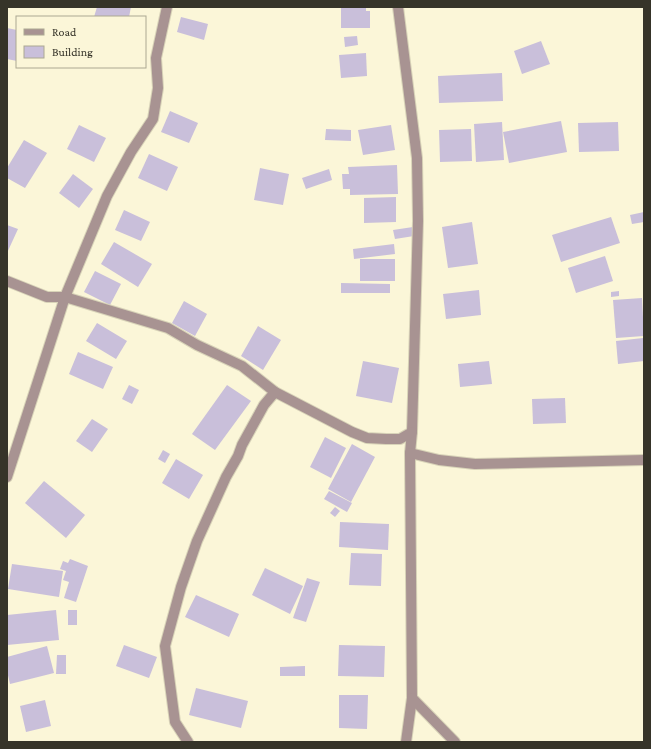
<svg xmlns="http://www.w3.org/2000/svg" width="651" height="749" viewBox="0 0 651 749" font-family="'Crimson Pro',serif">
	<style>
		.building { fill: #c9bfda }
		.lines { fill: none; stroke-linecap: round; stroke-linejoin: round }
		.minor-casing { stroke: #d8d3b8; stroke-width: 12 }
		.minor { stroke: #a89392; stroke-width: 10 }
	</style>
	<rect width="100%" height="100%" fill="#fbf6d8"/>
	<!-- building -->
	<g class="building">
		<polygon points="97,7 131,7 129,17 94,17"/>
		<polygon points="341,7 366,7 366,11 370,11 370,28 341,28"/>
		<polygon points="181,17 208,24 204,40 177,32"/>
		<polygon points="7,28 17,30 17,61 7,59"/>
		<polygon points="357,36 358,45 345,47 344,37"/>
		<polygon points="541,41 550,64 522,74 514,51"/>
		<polygon points="366,53 367,76 341,78 339,55"/>
		<polygon points="502,73 503,101 439,103 438,76"/>
		<polygon points="170,111 198,123 189,143 161,132"/>
		<polygon points="561,121 567,152 509,163 503,132"/>
		<polygon points="502,122 504,160 476,162 474,124"/>
		<polygon points="618,122 619,151 579,152 578,123"/>
		<polygon points="79,125 106,138 94,162 67,149"/>
		<polygon points="391,125 395,150 363,155 358,130"/>
		<polygon points="326,129 351,130 351,141 325,140"/>
		<polygon points="471,129 472,161 440,162 439,130"/>
		<polygon points="24,140 47,153 25,188 7,178 7,168"/>
		<polygon points="149,154 178,167 167,191 138,178"/>
		<polygon points="397,165 398,194 350,195 350,189 343,189 342,174 349,174 348,167"/>
		<polygon points="260,168 289,174 283,205 254,200"/>
		<polygon points="329,169 332,180 306,189 302,178"/>
		<polygon points="73,174 93,189 79,208 59,193"/>
		<polygon points="396,197 396,222 364,223 364,198"/>
		<polygon points="124,210 150,222 141,241 115,230"/>
		<polygon points="644,212 644,222 632,224 630,215"/>
		<polygon points="611,217 620,243 561,262 552,235"/>
		<polygon points="472,222 478,264 448,268 442,227"/>
		<polygon points="7,225 18,229 7,253"/>
		<polygon points="413,227 414,236 395,239 393,230"/>
		<polygon points="114,242 152,264 138,287 101,264"/>
		<polygon points="394,244 395,254 354,259 353,249"/>
		<polygon points="605,256 613,281 576,293 568,268"/>
		<rect x="360" y="259" width="35" height="22"/>
		<polygon points="95,271 121,284 110,305 84,292"/>
		<polygon points="341,283 390,284 390,293 341,293"/>
		<polygon points="479,290 481,315 446,319 443,294"/>
		<polygon points="619,291 619,296 611,297 611,292"/>
		<polygon points="642,298 644,336 616,338 613,300"/>
		<polygon points="184,301 207,314 195,336 172,323"/>
		<polygon points="97,323 127,341 116,359 86,341"/>
		<polygon points="258,326 281,340 263,370 241,356"/>
		<polygon points="643,338 644,361 618,364 616,341"/>
		<polygon points="78,352 113,367 103,389 69,374"/>
		<polygon points="363,361 399,368 392,403 356,396"/>
		<polygon points="489,361 492,384 460,387 458,364"/>
		<polygon points="129,385 139,390 132,404 122,399"/>
		<polygon points="227,385 251,401 215,450 192,434"/>
		<polygon points="565,398 566,423 533,424 532,399"/>
		<polygon points="92,419 108,429 92,452 76,441"/>
		<polygon points="325,437 346,448 331,478 310,467"/>
		<polygon points="352,444 375,457 351,502 328,489"/>
		<polygon points="163,450 170,454 165,463 158,459"/>
		<polygon points="176,459 203,475 189,499 162,483"/>
		<polygon points="44,481 85,515 66,538 25,503"/>
		<polygon points="329,491 352,503 347,512 324,499"/>
		<polygon points="335,507 340,511 335,517 330,513"/>
		<polygon points="340,522 389,524 388,550 339,547"/>
		<polygon points="351,553 382,554 381,586 349,585"/>
		<polygon points="70,559 88,566 76,602 64,598 69,582 63,580 66,571 60,569 63,561 68,563"/>
		<polygon points="12,564 63,571 59,597 8,589"/>
		<polygon points="265,568 303,586 290,614 252,595"/>
		<polygon points="307,578 320,582 306,622 293,618"/>
		<polygon points="196,595 239,614 229,637 185,617"/>
		<polygon points="56,610 59,640 7,645 7,615"/>
		<rect x="68" y="610" width="9" height="15"/>
		<polygon points="124,645 157,657 149,678 116,666"/>
		<polygon points="339,645 385,646 384,677 338,676"/>
		<polygon points="47,646 54,673 10,684 7,671 7,657"/>
		<polygon points="57,655 66,655 66,674 56,674"/>
		<polygon points="305,666 305,676 280,676 280,667"/>
		<polygon points="196,688 248,701 241,728 189,715"/>
		<polygon points="339,695 368,695 367,729 339,728"/>
		<polygon points="45,700 51,726 26,732 20,706"/>
	</g>
	<g class="lines">
		<!-- minor casing -->
		<g class="minor-casing">
			<g id="minor">
				<polyline points="398,7 417,158 418,221 412,432 410,453 412,698 406,742"/>
				<polyline points="7,281 47,297 65,297 168,328 197,345 242,366 275,392 352,432 367,438 386,439 400,439 412,432"/>
				<polyline points="410,453 439,460 475,464 644,460"/>
				<polyline points="7,477 65,297 107,196 131,152 153,119 158,88 156,58 167,7"/>
				<polyline points="412,698 455,742"/>
				<polyline points="188,742 175,722 165,646 181,587 197,541 226,477 238,456 242,445 264,405 275,392"/>
			</g>
		</g>
		<!-- minor -->
		<use href="#minor" class="minor"/>
	</g>
	<!-- border -->
	<rect width="651" height="749" fill="none" stroke="#363429" stroke-width="16"/>
	<!-- legend -->
	<rect x="16" y="16" width="130" height="52" fill="#fbf6d8" stroke="#aca892"/>
	<rect x="24" y="29" width="20" height="6" fill="#a89392" stroke="#aca892"/>
	<text x="52" y="36" font-size="12" fill="#363429">Road</text>
	<rect x="24" y="46" width="20" height="12" fill="#c9bfda" stroke="#aca892"/>
	<text x="52" y="56" font-size="12" fill="#363429">Building</text>
</svg>
